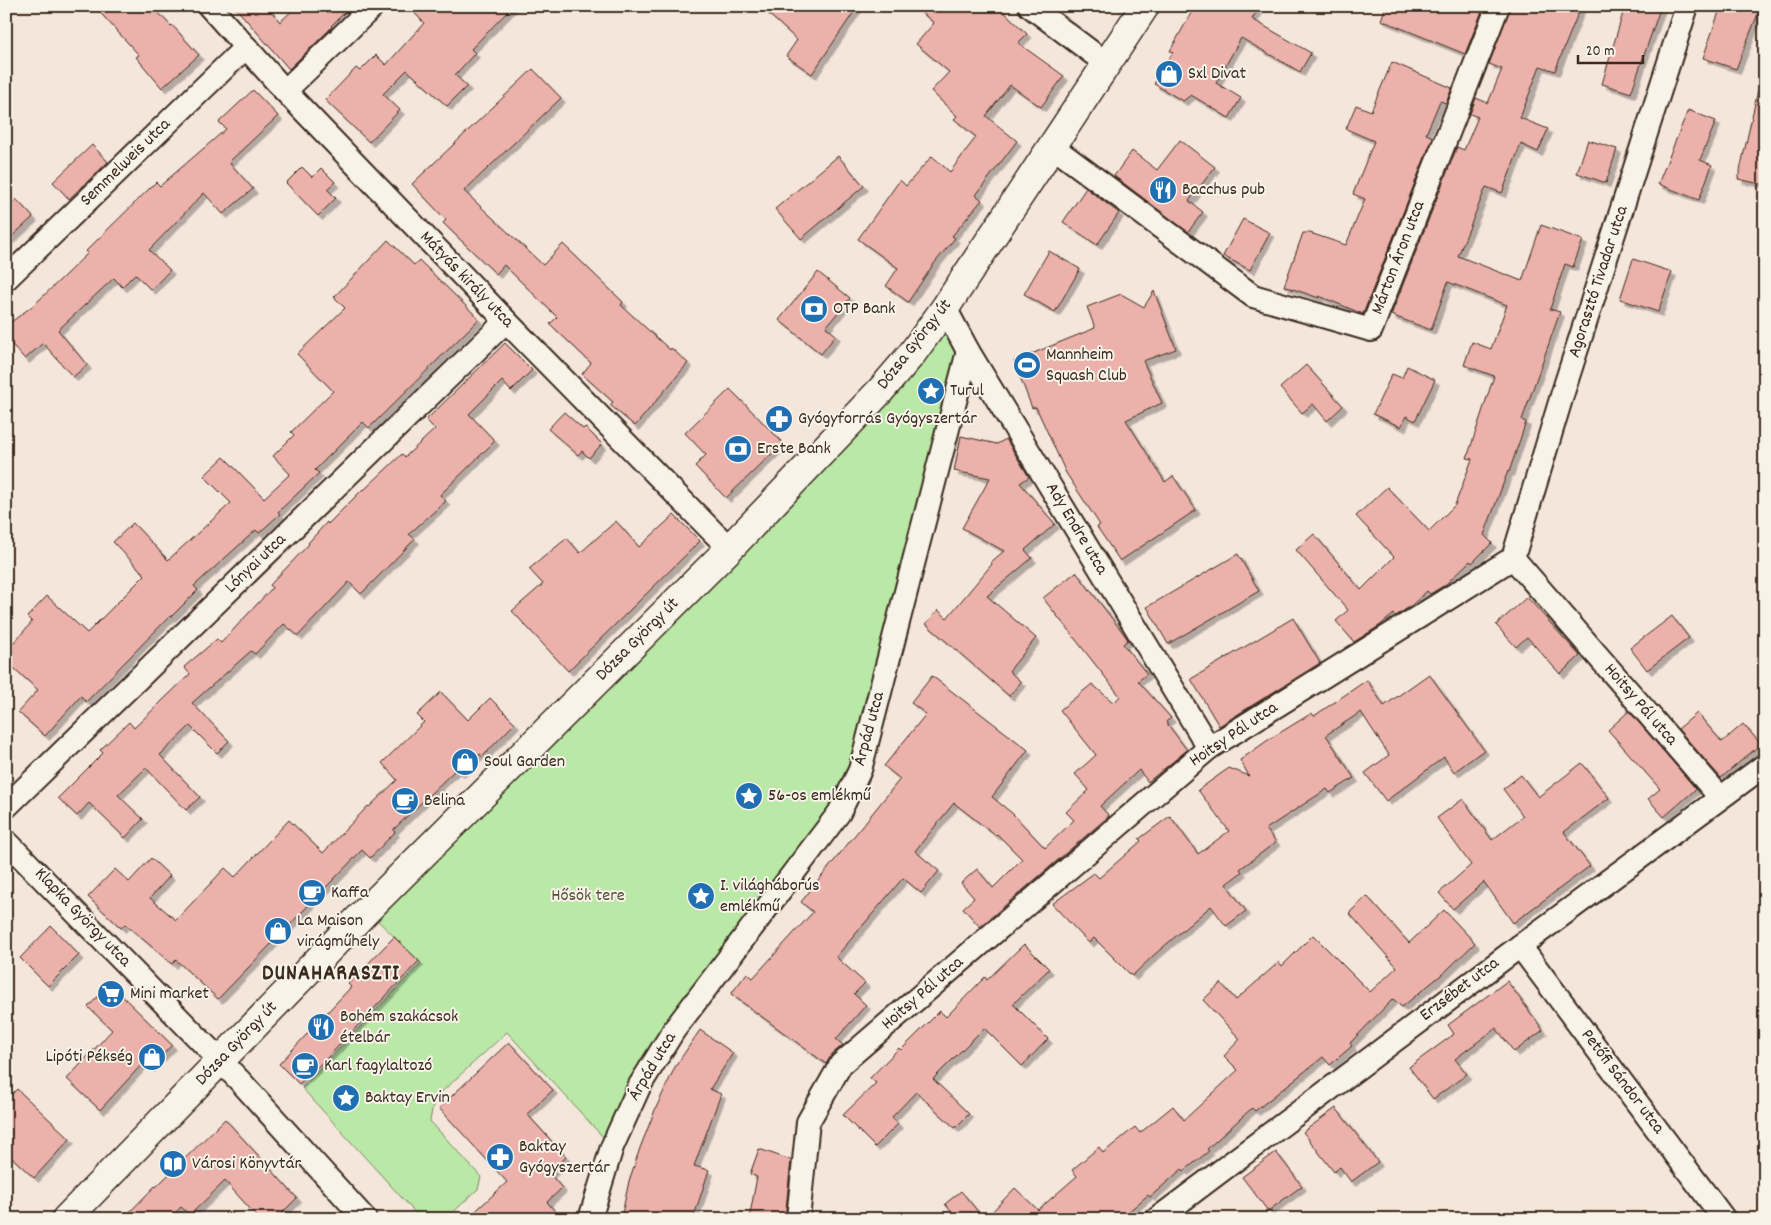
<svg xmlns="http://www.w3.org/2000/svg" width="1771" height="1225" viewBox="0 0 1771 1225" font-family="Dekko,sans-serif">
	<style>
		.green { fill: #b9e8a7; stroke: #7a8962 }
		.building { fill: #ecb1aa; stroke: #3b2a1e; filter: url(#shadow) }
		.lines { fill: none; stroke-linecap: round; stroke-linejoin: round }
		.street-casing { stroke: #3b2a1e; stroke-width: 26 }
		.secondary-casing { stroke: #3b2a1e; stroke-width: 31 }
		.street { stroke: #f7f3e8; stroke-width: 22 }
		.secondary { stroke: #f7f3e8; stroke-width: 28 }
		.labels { text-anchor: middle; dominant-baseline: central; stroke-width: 4; stroke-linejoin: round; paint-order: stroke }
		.poi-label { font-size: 18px; fill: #3b2a1e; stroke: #f7f3e8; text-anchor: start }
		.street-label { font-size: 18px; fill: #3b2a1e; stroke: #f7f3e8 }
		.park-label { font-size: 18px; fill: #545039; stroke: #f7f3e8 }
		.district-label { font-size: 22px; font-weight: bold; letter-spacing: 1px; fill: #3b2a1e; stroke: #f7f3e8 }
	</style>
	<defs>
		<filter id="shadow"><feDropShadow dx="4.5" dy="4.5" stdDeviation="0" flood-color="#0004"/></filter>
	</defs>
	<rect width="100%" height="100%" fill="#f5e6dc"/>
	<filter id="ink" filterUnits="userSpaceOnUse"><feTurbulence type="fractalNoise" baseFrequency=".02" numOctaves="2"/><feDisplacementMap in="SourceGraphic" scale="10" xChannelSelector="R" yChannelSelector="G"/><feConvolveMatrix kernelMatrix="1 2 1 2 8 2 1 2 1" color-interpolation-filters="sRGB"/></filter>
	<g filter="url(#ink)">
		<!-- green -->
		<polygon class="green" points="945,308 962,340 860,770 674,1030 612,1147 507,1032 434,1099 430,1121 481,1177 478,1189 446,1219 421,1219 302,1088 421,963 367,910"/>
		<!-- building -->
		<g class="building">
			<polygon points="94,6 152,6 171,26 172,25 199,55 162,88 136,57 139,55"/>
			<polygon points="234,6 267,6 280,22 297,6 351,6 331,26 332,27 289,69"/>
			<polygon points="408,6 513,6 471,49 475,53 455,75 467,86 447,106 407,70 383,94 400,110 369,142 325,100 356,68 360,71 376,55 386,65 424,23"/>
			<polygon points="760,6 858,6 812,74 786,56 797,40"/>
			<polygon points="914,6 998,6 1027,34 1018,43 1064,76 1041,107 1010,85 986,116 1017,141 976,195 982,200 952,236 955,238 933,265 908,302 886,286 898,268 858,239 900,180 906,186 932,156 950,172 976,137 954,119 957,116 931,91 949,72 916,44 934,23"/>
			<polygon points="1195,6 1260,6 1252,19 1311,53 1300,72 1241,38 1216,83 1241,98 1229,118 1191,95 1183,101 1154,84 1173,52 1170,51"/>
			<polygon points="1386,6 1484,6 1465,54 1381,20"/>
			<polygon points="1511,6 1581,6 1555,71 1540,66 1520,118 1548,129 1538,152 1521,144 1502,193 1486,187 1458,256 1522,281 1541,225 1583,240 1573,267 1565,264 1550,309 1560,312 1522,420 1526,422 1509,472 1508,471 1484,535 1492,543 1472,563 1470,561 1445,585 1430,594 1427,591 1412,605 1396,616 1394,614 1379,626 1354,642 1336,621 1348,610 1296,550 1314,534 1361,590 1394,557 1356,516 1387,487 1429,531 1455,505 1472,459 1467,458 1494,376 1464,365 1472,342 1491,349 1507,305 1448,282 1431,330 1391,315 1457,147 1464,150 1478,117 1470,114 1476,98 1488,103 1502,69 1489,64"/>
			<polygon points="1625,6 1661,6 1631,93 1602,84"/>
			<polygon points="1721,6 1761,6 1736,69 1703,58"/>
			<polygon points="1392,62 1452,88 1446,103 1440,101 1426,134 1433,137 1363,314 1319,296 1319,298 1284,286 1303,233 1310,233 1346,245 1365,199 1353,194 1374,141 1346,129 1356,105 1371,111"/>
			<polygon points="533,69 561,98 464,191 543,265 563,244 623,302 621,305 670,350 671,348 688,363 635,426 610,405 613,402 582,374 591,363 550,324 557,317 504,265 496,274 443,223 446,220 412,184"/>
			<polygon points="253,90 278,116 229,162 253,189 223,214 204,193 149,250 170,270 151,290 135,274 122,287 114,278 58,330 87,365 73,377 43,343 25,359 6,338 6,326 35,304 88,253 86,251 156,182 160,186 226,129 219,122"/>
			<polygon points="1758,90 1765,91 1765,185 1738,179"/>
			<polygon points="1688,110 1716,121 1700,160 1712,165 1699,200 1658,184"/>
			<polygon points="1180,140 1215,167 1189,201 1203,212 1188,232 1114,176 1132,151 1157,170"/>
			<polygon points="1588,140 1617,149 1606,183 1577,173"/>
			<polygon points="92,145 108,162 69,199 53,182"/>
			<polygon points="838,156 864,186 801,239 775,209"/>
			<polygon points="302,167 312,177 321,168 335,182 327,189 336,198 318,216 286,183"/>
			<polygon points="1086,188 1119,213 1097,245 1063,222"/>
			<polygon points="16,199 33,217 6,242 6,209"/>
			<polygon points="1243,219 1270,233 1250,270 1223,256"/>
			<polygon points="388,240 414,265 419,260 479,319 369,428 363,422 315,470 319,473 278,512 280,514 259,533 256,530 194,586 198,590 171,617 170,616 86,702 81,696 45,736 18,712 38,690 6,661 6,651 32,622 27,617 47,596 87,633 145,575 113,542 133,523 168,560 231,503 204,476 224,457 264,498 290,474 273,456 294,435 291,432 333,391 297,354 345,308 334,297"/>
			<polygon points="1049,251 1080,269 1055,312 1024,294"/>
			<polygon points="1633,259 1672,272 1658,312 1620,299"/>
			<polygon points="818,272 850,298 826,327 836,335 821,354 779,320"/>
			<polygon points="1154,291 1176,349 1143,361 1162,403 1126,420 1165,482 1173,476 1196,510 1120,561 1097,527 1100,525 1066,473 1036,407 1032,408 1014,361 1095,328 1087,307 1121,294 1144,307"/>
			<polygon points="505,343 532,370 511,391 502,381 469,414 495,441 440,495 446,501 409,534 415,539 361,594 349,582 298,636 284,624 255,654 251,651 192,703 229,741 217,753 190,726 160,755 200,797 186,810 146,768 118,795 143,819 125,838 89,803 77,816 58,798 103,753 100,750 129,722 134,728 190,674 184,667 217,639 221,643 272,588 270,585 309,544 308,543 327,522 328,524 363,489 364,490 402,454 405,457 435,429 426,420"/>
			<polygon points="1306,365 1343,406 1327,421 1313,404 1302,413 1280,388"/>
			<polygon points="1407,366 1435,380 1415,421 1406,416 1401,427 1373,414 1392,374 1402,378"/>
			<polygon points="730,389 783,443 726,498 695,466 706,455 685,433"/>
			<polygon points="564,412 583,429 585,427 602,444 589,458 582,451 578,455 548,429"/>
			<polygon points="961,436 997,444 1006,439 1029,477 1020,483 1055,524 1025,550 1032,558 987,596 1036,638 1009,671 1021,682 1009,696 926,624 938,610 947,618 992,564 991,562 1004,551 962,528 990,478 954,471"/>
			<polygon points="674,515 700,541 568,671 512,611 543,584 529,569 567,538 580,553 616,521 639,547"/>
			<polygon points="1238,554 1259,591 1168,644 1147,607"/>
			<polygon points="1076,572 1124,634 1128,640 1123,644 1147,674 1138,681 1171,718 1166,722 1187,750 1148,782 1139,770 1100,806 1109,816 980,927 963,908 974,898 961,883 977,869 993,888 1022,859 997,834 996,836 954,803 915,851 939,871 921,893 903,878 836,957 865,983 854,994 866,1005 836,1039 843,1045 832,1054 826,1064 731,994 747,973 753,978 813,912 801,902 900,779 884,766 926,714 911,703 932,676 1028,750 992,797 1013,814 1045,848 1074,820 1066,812 1089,790 1075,774 1096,755 1060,710 1092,684 1114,703 1120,696 1043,598"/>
			<polygon points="1527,597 1580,656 1560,674 1527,637 1516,647 1496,625"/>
			<polygon points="1672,616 1689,638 1647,670 1630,648"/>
			<polygon points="1293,618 1320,663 1219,726 1191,679"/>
			<polygon points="1429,674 1484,750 1454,772 1444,757 1386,801 1365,773 1389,755 1361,712 1326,735 1354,778 1330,793 1327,789 1266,829 1276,842 1240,869 1242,872 1226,884 1246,911 1226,926 1211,906 1154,955 1132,976 1094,938 1089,943 1052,904 1094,873 1099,878 1141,841 1139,839 1170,816 1198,854 1229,831 1198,790 1229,768 1249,776 1240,760 1268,740 1312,713 1314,716 1367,680 1384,706"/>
			<polygon points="441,692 468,720 490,698 515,723 482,757 480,754 460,773 456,769 393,830 395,832 370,858 362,850 218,999 176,960 172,964 125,924 121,928 88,897 115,869 129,882 151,858 170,876 150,898 176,920 225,868 235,877 289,820 323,853 368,806 369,807 397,780 382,763 424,722 417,715"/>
			<polygon points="1629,711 1696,789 1664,817 1648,799 1660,789 1608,730"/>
			<polygon points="1697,713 1722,742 1743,724 1761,744 1721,778 1678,729"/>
			<polygon points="1582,763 1609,798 1564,832 1590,866 1513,923 1484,882 1453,909 1439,893 1471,865 1437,818 1463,799 1492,840 1523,816 1503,789 1521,775 1538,797"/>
			<polygon points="1367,896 1409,943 1444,910 1475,943 1446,971 1402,1007 1393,999 1350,1043 1352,1046 1330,1065 1323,1057 1255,1111 1252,1108 1207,1149 1209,1151 1184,1171 1182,1169 1150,1197 1148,1195 1120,1219 985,1219 1015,1188 1038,1210 1077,1176 1072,1170 1099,1147 1103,1153 1135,1127 1140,1133 1173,1106 1184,1120 1238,1070 1224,1056 1240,1039 1203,1000 1221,983 1236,1000 1279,962 1282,966 1313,935 1370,992 1397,967 1349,913"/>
			<polygon points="51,926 79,955 48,986 20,958"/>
			<polygon points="394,937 419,961 328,1057 299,1084 279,1064 351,987 348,984"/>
			<polygon points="1024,944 1049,969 1013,1004 1048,1039 1022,1066 984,1028 933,1079 969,1114 955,1128 916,1092 892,1117 898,1124 875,1147 843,1115 876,1083 870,1078 899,1048 901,1050 940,1011 946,1017 985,977 987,980"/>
			<polygon points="1507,981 1543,1030 1514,1052 1496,1028 1455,1059 1467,1074 1433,1099 1409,1067 1454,1034 1448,1025"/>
			<polygon points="110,984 172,1045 150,1068 144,1062 100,1110 67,1079 112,1030 88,1007"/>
			<polygon points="700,1030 733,1053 710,1089 721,1094 694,1166 709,1170 693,1219 621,1219 629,1181 640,1148 655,1110 675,1067"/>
			<polygon points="509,1042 553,1090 527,1114 566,1157 550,1174 562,1188 547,1202 562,1219 467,1219 507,1182 439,1108"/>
			<polygon points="17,1089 70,1139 34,1178 6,1152 6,1100"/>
			<polygon points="1336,1108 1378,1162 1351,1182 1340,1167 1334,1172 1303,1132"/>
			<polygon points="225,1119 297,1198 276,1219 259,1219 225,1181 190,1215 181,1207 169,1219 123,1219 155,1186 156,1187"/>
			<polygon points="759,1149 791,1160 785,1219 749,1219 757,1177 750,1174"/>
			<polygon points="1276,1152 1302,1186 1268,1211 1242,1177"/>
			<polygon points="961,1191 984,1219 957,1219 945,1204"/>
		</g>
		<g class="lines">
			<!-- street casing -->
			<g class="street-casing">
				<g id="street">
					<polyline points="209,6 285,91 506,321 714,533 730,548"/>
					<polyline points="1030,6 1107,64"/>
					<polyline points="285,91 373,6"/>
					<polyline points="1053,147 1253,296 1371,330 1498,6"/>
					<polyline points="6,279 246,47"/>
					<polyline points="945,308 968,351 1209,748"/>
					<polyline points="1513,558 1564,389 1687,6"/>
					<polyline points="1513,558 1720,797"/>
					<polyline points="6,807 506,321"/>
					<polyline points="6,841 240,1081 365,1219"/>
					<polyline points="1520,946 1724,1219"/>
					<polyline points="590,1219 612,1147 640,1085 674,1030 839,813 860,770 968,351"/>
					<polyline points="798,1219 808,1122 841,1064 1209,748 1513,558"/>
					<polyline points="1157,1219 1520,946 1765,765"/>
				</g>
			</g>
			<!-- secondary casing -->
			<g class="secondary-casing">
				<polyline id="secondary" points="66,1219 367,910 730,548 881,390 911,355 945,308 1145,6"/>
			</g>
			<!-- street -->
			<use href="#street" class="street"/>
			<!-- secondary -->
			<use href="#secondary" class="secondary"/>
		</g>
	</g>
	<!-- icons -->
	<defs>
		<g id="shop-disc" transform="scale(1.4375)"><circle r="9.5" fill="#1f6fb2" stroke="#f7f3e8"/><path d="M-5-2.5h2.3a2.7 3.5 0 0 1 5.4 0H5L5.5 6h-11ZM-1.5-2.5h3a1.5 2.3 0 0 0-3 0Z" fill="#fff"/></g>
		<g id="restaurant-disc" transform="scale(1.4375)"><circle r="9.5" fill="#1f6fb2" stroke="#f7f3e8"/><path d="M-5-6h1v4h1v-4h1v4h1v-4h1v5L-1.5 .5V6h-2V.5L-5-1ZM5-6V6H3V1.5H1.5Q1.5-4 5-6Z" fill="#fff"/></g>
		<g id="bank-disc" transform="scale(1.4375)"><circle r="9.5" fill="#1f6fb2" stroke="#f7f3e8"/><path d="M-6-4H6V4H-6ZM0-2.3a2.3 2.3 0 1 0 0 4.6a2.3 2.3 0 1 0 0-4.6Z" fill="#fff"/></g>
		<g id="stadium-disc" transform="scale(1.4375)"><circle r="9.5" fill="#1f6fb2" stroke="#f7f3e8"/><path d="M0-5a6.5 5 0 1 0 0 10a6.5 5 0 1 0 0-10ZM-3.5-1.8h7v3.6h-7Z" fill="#fff"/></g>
		<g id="sight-disc" transform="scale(1.4375)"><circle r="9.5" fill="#1f6fb2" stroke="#f7f3e8"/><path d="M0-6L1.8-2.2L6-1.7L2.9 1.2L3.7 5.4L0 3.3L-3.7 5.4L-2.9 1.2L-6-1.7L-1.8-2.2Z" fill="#fff"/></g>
		<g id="pharmacy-disc" transform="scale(1.4375)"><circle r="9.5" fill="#1f6fb2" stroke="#f7f3e8"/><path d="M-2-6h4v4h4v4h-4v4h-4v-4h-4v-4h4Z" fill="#fff"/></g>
		<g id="cafe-disc" transform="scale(1.4375)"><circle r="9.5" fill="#1f6fb2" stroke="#f7f3e8"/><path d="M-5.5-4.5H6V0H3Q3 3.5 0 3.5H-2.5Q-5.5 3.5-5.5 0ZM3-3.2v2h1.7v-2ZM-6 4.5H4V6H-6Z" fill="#fff"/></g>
		<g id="supermarket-disc" transform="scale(1.4375)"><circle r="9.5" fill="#1f6fb2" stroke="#f7f3e8"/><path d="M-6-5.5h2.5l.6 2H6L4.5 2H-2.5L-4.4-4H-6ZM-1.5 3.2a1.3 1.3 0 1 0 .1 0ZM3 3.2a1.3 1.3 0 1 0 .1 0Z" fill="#fff"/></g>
		<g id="library-disc" transform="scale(1.4375)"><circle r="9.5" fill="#1f6fb2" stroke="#f7f3e8"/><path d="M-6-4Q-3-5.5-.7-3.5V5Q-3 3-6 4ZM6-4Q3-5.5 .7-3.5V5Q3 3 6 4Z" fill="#fff"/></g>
	</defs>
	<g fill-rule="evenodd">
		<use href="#shop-disc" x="1169" y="74"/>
		<use href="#restaurant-disc" x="1163" y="190"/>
		<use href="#bank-disc" x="814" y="309"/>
		<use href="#stadium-disc" x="1027" y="365"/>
		<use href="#sight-disc" x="931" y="391"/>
		<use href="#pharmacy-disc" x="779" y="419"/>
		<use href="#bank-disc" x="738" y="449"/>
		<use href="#shop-disc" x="465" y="762"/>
		<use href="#sight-disc" x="749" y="796"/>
		<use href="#cafe-disc" x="405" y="801"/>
		<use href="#cafe-disc" x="312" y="893"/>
		<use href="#sight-disc" x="701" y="896"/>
		<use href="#shop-disc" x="278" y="931"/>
		<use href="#supermarket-disc" x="111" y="994"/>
		<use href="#restaurant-disc" x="321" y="1027"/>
		<use href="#shop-disc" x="152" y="1057"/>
		<use href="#cafe-disc" x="305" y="1066"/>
		<use href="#sight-disc" x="346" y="1098"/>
		<use href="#pharmacy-disc" x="500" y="1157"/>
		<use href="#library-disc" x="173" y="1164"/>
	</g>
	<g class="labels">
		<!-- poi labels -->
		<g class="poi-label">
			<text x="1188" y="74">Sxl Divat</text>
			<text x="1182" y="190">Bacchus pub</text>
			<text x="833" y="309">OTP Bank</text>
			<text x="1046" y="355">Mannheim<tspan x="1046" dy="21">Squash Club</tspan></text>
			<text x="950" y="391">Turul</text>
			<text x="798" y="419">Gyógyforrás Gyógyszertár</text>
			<text x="757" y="449">Erste Bank</text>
			<text x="484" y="762">Soul Garden</text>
			<text x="768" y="796">56-os emlékmű</text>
			<text x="424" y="801">Belina</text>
			<text x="720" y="886">I. világháborús<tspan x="720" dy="21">emlékmű</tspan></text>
			<text x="331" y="893">Kaffa</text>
			<text x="297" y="921">La Maison<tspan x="297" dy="21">virágműhely</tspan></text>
			<text x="130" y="994">Mini market</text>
			<text x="340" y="1017">Bohém szakácsok<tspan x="340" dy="21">ételbár</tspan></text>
			<text x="133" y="1057" text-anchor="end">Lipóti Pékség</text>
			<text x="324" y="1066">Karl fagylaltozó</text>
			<text x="365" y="1098">Baktay Ervin</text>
			<text x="519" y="1147">Baktay<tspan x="519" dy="21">Gyógyszertár</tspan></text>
			<text x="192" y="1164">Városi Könyvtár</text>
		</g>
		<!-- street labels -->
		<g class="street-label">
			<text transform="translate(126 163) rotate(-44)">Semmelweis utca</text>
			<text transform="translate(1399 258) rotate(-69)">Márton Áron utca</text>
			<text transform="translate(466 280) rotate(46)">Mátyás király utca</text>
			<text transform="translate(1599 282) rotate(-72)">Agorasztó Tivadar utca</text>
			<text transform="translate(915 345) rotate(-52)">Dózsa György út</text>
			<text transform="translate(1076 529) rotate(59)">Ady Endre utca</text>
			<text transform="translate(256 564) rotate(-44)">Lónyai utca</text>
			<text transform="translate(638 640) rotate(-45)">Dózsa György út</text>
			<text transform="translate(1640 705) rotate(49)">Hoitsy Pál utca</text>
			<text transform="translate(870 729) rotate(-75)">Árpád utca</text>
			<text transform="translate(1234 735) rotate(-34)">Hoitsy Pál utca</text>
			<text transform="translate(82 918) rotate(46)">Klapka György utca</text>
			<text transform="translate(1460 990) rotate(-37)">Erzsébet utca</text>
			<text transform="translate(923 994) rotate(-41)">Hoitsy Pál utca</text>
			<text transform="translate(237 1044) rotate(-46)">Dózsa György út</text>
			<text transform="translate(653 1067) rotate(-59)">Árpád utca</text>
			<text transform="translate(1622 1082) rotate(53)">Petőfi Sándor utca</text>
		</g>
		<!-- park labels -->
		<g class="park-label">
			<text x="588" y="896">Hősök tere</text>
		</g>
		<!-- district labels -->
		<g class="district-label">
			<text x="331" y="974">DUNAHARASZTI</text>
		</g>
	</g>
	<!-- margin -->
	<rect width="1771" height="1225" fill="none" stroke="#f7f3e8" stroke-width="25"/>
	<rect x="12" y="12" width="1746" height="1200" fill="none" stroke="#3b2a1e" stroke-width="2" filter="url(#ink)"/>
	<!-- scale -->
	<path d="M1578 55v8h65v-8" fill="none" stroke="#3b2a1e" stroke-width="2.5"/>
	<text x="1586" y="55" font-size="15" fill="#3b2a1e" stroke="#f7f3e8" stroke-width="4" paint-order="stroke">20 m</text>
</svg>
